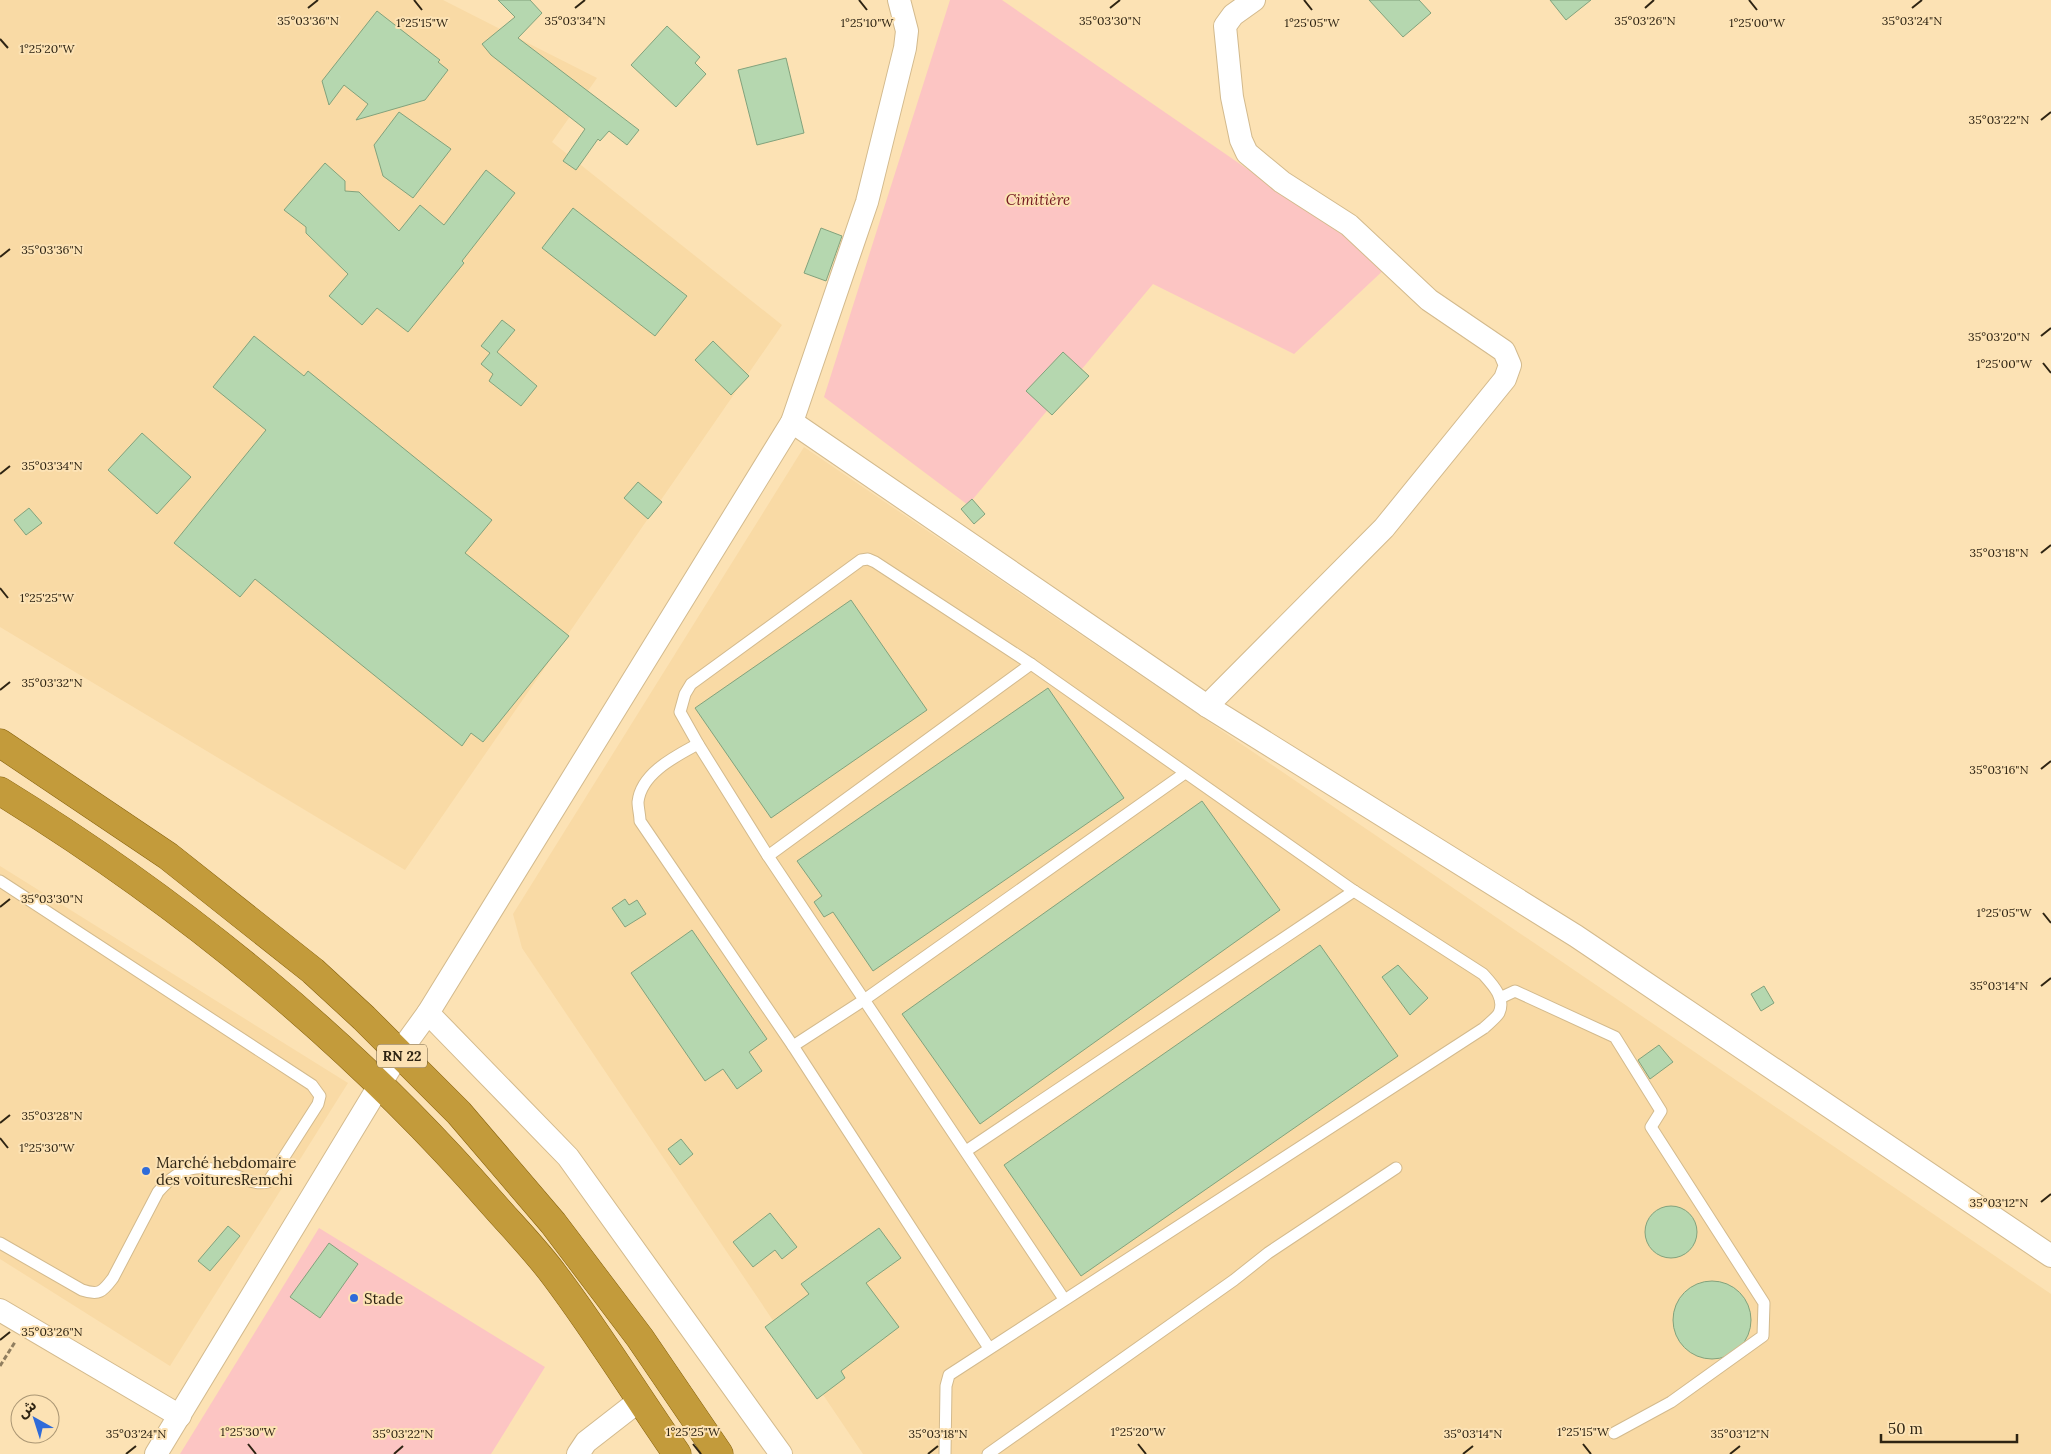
<svg xmlns="http://www.w3.org/2000/svg" width="2051" height="1454" viewBox="0 0 2051 1454" font-family="Lora,'Noto Sans Arabic',serif">
	<style>
		.built { fill: #f9daa5 }
		.green { fill: #fcc5c3 }
		.building { fill: #b5d7af; stroke: #82a27c }
		.lines { fill: none; stroke-linecap: round; stroke-linejoin: round }
		.service-casing { stroke: #d3ba8d; stroke-width: 13 }
		.minor-casing { stroke: #d3ba8d; stroke-width: 24 }
		.trunk-casing { stroke: #85610d; stroke-width: 29 }
		.path { stroke: #907e5f; stroke-width: 3; stroke-dasharray: 5 2.5; stroke-linecap: butt }
		.service { stroke: #fff; stroke-width: 11 }
		.minor { stroke: #fff; stroke-width: 22 }
		.trunk { stroke: #c39b3b; stroke-width: 28 }
		.ticks { fill: none; stroke: #2e2413; stroke-width: 2 }
		.poi-dot { fill: #2f6bd9; stroke: #fce2b4; stroke-width: 2 }
		.labels { text-anchor: middle; dominant-baseline: central; stroke-width: 4; stroke-linejoin: round; paint-order: stroke }
		.shield { fill: #fce2b4; stroke: #6c5d43; stroke-width: 1 }
		.shield-label { font-size: 14px; font-weight: bold; fill: #2e2413 }
		.park-label { font-size: 15px; font-style: italic; fill: #741921; stroke: #fce2b4 }
		.poi-label { font-size: 15px; fill: #2e2413; stroke: #fce2b4; text-anchor: start }
		.ticks-label { font-size: 12px; text-anchor: middle; fill: #2e2413; stroke: #fce2b4; stroke-width: 4; stroke-linejoin: round; paint-order: stroke }
	</style>
	<rect width="100%" height="100%" fill="#fce2b4"/>
	<!-- built -->
	<g class="built">
		<polygon points="0,0 443,0 597,78 552,142 782,325 405,870 0,627"/>
		<polygon points="804,447 2051,1294 2051,1454 863,1454 522,948 513,914"/>
		<polygon points="0,866 348,1083 170,1366 0,1259"/>
	</g>
	<!-- green -->
	<g class="green">
		<polygon points="950,0 1002,0 1388,266 1294,354 1153,284 968,505 824,397"/>
		<polygon points="319,1228 545,1367 491,1454 180,1454"/>
	</g>
	<!-- building -->
	<g class="building">
		<polygon points="498,0 530,0 542,13 518,38 639,130 627,145 609,131 600,141 598,139 576,170 563,161 585,129 491,55 482,44 515,17"/>
		<polygon points="1369,0 1419,0 1431,13 1403,37"/>
		<polygon points="1550,0 1591,0 1566,20"/>
		<polygon points="377,11 440,60 438,62 448,70 425,100 356,120 368,104 344,85 329,105 322,81"/>
		<polygon points="667,26 700,57 695,63 706,74 676,107 631,65"/>
		<polygon points="786,58 804,133 757,145 738,70"/>
		<polygon points="399,112 451,149 413,198 383,176 374,145"/>
		<polygon points="325,163 345,181 345,191 359,192 399,231 420,205 444,225 486,170 515,193 462,261 464,263 408,332 377,308 362,325 329,296 348,274 306,233 306,227 284,210"/>
		<polygon points="573,208 687,296 655,336 542,248"/>
		<polygon points="821,228 842,236 826,281 804,273"/>
		<polygon points="502,320 515,330 497,352 537,386 521,406 489,381 493,374 481,364 490,353 481,346"/>
		<polygon points="254,336 304,376 308,371 492,520 465,553 569,636 483,742 471,733 462,746 255,579 240,597 174,543 266,430 213,387"/>
		<polygon points="713,341 749,376 731,395 695,360"/>
		<polygon points="1063,352 1089,376 1052,415 1026,391"/>
		<polygon points="142,433 191,477 157,514 108,470"/>
		<polygon points="638,482 662,502 648,519 624,498"/>
		<polygon points="972,499 985,514 974,524 961,509"/>
		<polygon points="29,508 42,523 26,535 14,520"/>
		<polygon points="851,600 927,710 771,818 695,708"/>
		<polygon points="1048,688 1124,798 873,971 833,912 824,917 814,902 822,896 797,861"/>
		<polygon points="1202,801 1280,910 980,1124 902,1014"/>
		<polygon points="625,899 629,905 637,900 646,914 625,927 612,908"/>
		<polygon points="692,930 767,1039 749,1052 762,1071 737,1089 723,1069 705,1081 631,973"/>
		<polygon points="1320,945 1398,1056 1081,1276 1004,1165"/>
		<polygon points="1398,965 1428,998 1410,1015 1382,977"/>
		<polygon points="1764,986 1774,1003 1761,1011 1751,994"/>
		<polygon points="1659,1045 1673,1062 1650,1079 1638,1060"/>
		<polygon points="681,1139 693,1154 680,1165 668,1149"/>
		<circle cx="1671" cy="1232" r="26"/>
		<polygon points="770,1213 797,1247 782,1259 775,1250 753,1267 733,1242"/>
		<polygon points="228,1226 240,1236 210,1271 198,1261"/>
		<polygon points="879,1228 901,1258 866,1283 899,1327 841,1371 845,1378 817,1399 765,1327 809,1294 801,1284"/>
		<polygon points="329,1243 358,1264 320,1318 290,1297"/>
		<circle cx="1712" cy="1320" r="39"/>
	</g>
	<g class="lines">
		<!-- service casing -->
		<g class="service-casing">
			<g id="service">
				<path d="M698,744C676,756 641,773 638,802C638,808 640,815 640,821L793,1046L989,1348"/>
				<polyline points="768,856 1031,664"/>
				<path d="M0,881L312,1085L320,1096L318,1104L268,1182C254,1185 247,1179 234,1175C200,1163 182,1164 158,1192L113,1278C103,1291 100,1296 82,1290L0,1243"/>
				<polyline points="1500,998 1515,991 1615,1037 1661,1111 1651,1127 1764,1303 1763,1336 1671,1402 1614,1433"/>
				<polyline points="793,1046 864,1000 1185,773"/>
				<polyline points="966,1151 1354,891"/>
				<path d="M945,1454L946,1386L949,1375L1484,1028C1488,1024 1496,1018 1499,1013C1506,998 1492,984 1483,974L1354,891L1031,664L875,562L868,559L861,560L691,684L685,694L680,712L698,744L768,856L1064,1299"/>
				<polyline points="988,1454 1234,1280 1268,1253 1396,1168"/>
			</g>
		</g>
		<!-- minor casing -->
		<g class="minor-casing">
			<g id="minor">
				<polyline points="792,422 1207,706 1576,936 2051,1256"/>
				<polyline points="1207,706 1384,528 1505,379 1510,365 1504,351 1429,300 1349,225 1282,182 1247,153 1241,140 1232,97 1225,26 1233,15 1254,0"/>
				<polyline points="428,1013 568,1157 781,1454"/>
				<polyline points="0,1310 180,1416"/>
				<polyline points="156,1454 399,1053 428,1013 792,422 867,202 905,48 907,31 899,0"/>
				<polyline points="578,1454 586,1442 640,1400"/>
			</g>
		</g>
		<!-- trunk casing -->
		<g class="trunk-casing">
			<g id="trunk">
				<polyline points="0,743 168,856 313,971 364,1018 459,1113 553,1223 640,1338 719,1454"/>
				<path d="M0,791C182,903 352,1042 492,1203C513,1227 536,1250 555,1276C598,1333 636,1395 677,1454"/>
			</g>
		</g>
		<!-- path -->
		<polyline class="path" points="0,1366 15,1342"/>
		<!-- service -->
		<use href="#service" class="service"/>
		<!-- minor -->
		<use href="#minor" class="minor"/>
		<!-- trunk -->
		<use href="#trunk" class="trunk"/>
	</g>
	<!-- ticks -->
	<path class="ticks" d="M414,0L422,10M859,0L867,10M1304,0L1312,10M1749,0L1757,10M308,8L318,0M575,8L585,0M1110,8L1120,0M1645,8L1654,0M1912,8L1922,0M0,39L8,48M2041,120L2051,112M0,257L10,249M2041,336L2051,328M2043,363L2051,373M0,474L10,466M2041,553L2051,545M0,588L8,598M0,690L10,682M2041,769L2051,761M0,907L10,899M2043,913L2051,923M2041,986L2051,978M0,1123L10,1115M0,1138L8,1148M2041,1202L2051,1194M0,1340L10,1332M248,1444L256,1454M693,1444L701,1454M1138,1444L1146,1454M1583,1444L1591,1454M126,1454L136,1446M394,1454L403,1446M928,1454L938,1446M1463,1454L1473,1446M1730,1454L1740,1446"/>
	<!-- markers -->
	<g class="poi-dot">
		<circle cx="146" cy="1171" r="5"/>
		<circle cx="354" cy="1298" r="5"/>
	</g>
	<g class="labels">
		<!-- shield labels -->
		<rect class="shield" x="377" y="1044.5" width="50" height="23" rx="4"/>
		<g class="shield-label">
			<text x="402" y="1056">RN 22</text>
		</g>
		<!-- park labels -->
		<g class="park-label">
			<text x="1038" y="199">Cimitière</text>
		</g>
		<!-- poi labels -->
		<g class="poi-label">
			<text x="156" y="1162">Marché hebdomaire<tspan x="156" dy="17">des voituresRemchi</tspan></text>
			<text x="364" y="1298">Stade</text>
		</g>
	</g>
	<g class="ticks-label">
		<text x="308" y="25">35°03'36"N</text>
		<text x="575" y="25">35°03'34"N</text>
		<text x="1110" y="25">35°03'30"N</text>
		<text x="1645" y="25">35°03'26"N</text>
		<text x="1912" y="25">35°03'24"N</text>
		<text x="422" y="27">1°25'15"W</text>
		<text x="867" y="27">1°25'10"W</text>
		<text x="1312" y="27">1°25'05"W</text>
		<text x="1757" y="27">1°25'00"W</text>
		<text x="47" y="53">1°25'20"W</text>
		<text x="1999" y="124">35°03'22"N</text>
		<text x="52" y="254">35°03'36"N</text>
		<text x="1999" y="341">35°03'20"N</text>
		<text x="2004" y="368">1°25'00"W</text>
		<text x="52" y="470">35°03'34"N</text>
		<text x="1999" y="557">35°03'18"N</text>
		<text x="47" y="602">1°25'25"W</text>
		<text x="52" y="687">35°03'32"N</text>
		<text x="1999" y="774">35°03'16"N</text>
		<text x="52" y="903">35°03'30"N</text>
		<text x="2004" y="917">1°25'05"W</text>
		<text x="1999" y="990">35°03'14"N</text>
		<text x="52" y="1120">35°03'28"N</text>
		<text x="47" y="1152">1°25'30"W</text>
		<text x="1999" y="1207">35°03'12"N</text>
		<text x="52" y="1336">35°03'26"N</text>
		<text x="248" y="1436">1°25'30"W</text>
		<text x="693" y="1436">1°25'25"W</text>
		<text x="1138" y="1436">1°25'20"W</text>
		<text x="1583" y="1436">1°25'15"W</text>
		<text x="136" y="1438">35°03'24"N</text>
		<text x="403" y="1438">35°03'22"N</text>
		<text x="938" y="1438">35°03'18"N</text>
		<text x="1473" y="1438">35°03'14"N</text>
		<text x="1740" y="1438">35°03'12"N</text>
	</g>
	<!-- north arrow -->
	<g transform="translate(35 1419) rotate(321)"><circle r="24" fill="#fce2b4" stroke="#aa9674"/>
	<path d="M0-4L9 19L0 12L-9 19Z" fill="#2f6bd9"/>
	<text y="-8" font-size="14" font-weight="bold" text-anchor="middle" fill="#2e2413">ش</text>
	</g>
	<!-- scale -->
	<path d="M1881 1434v8h136v-8" fill="none" stroke="#2e2413" stroke-width="2.5"/>
	<text x="1888" y="1434" font-size="15" fill="#2e2413" stroke="#fce2b4" stroke-width="4" paint-order="stroke">50 m</text>
</svg>
